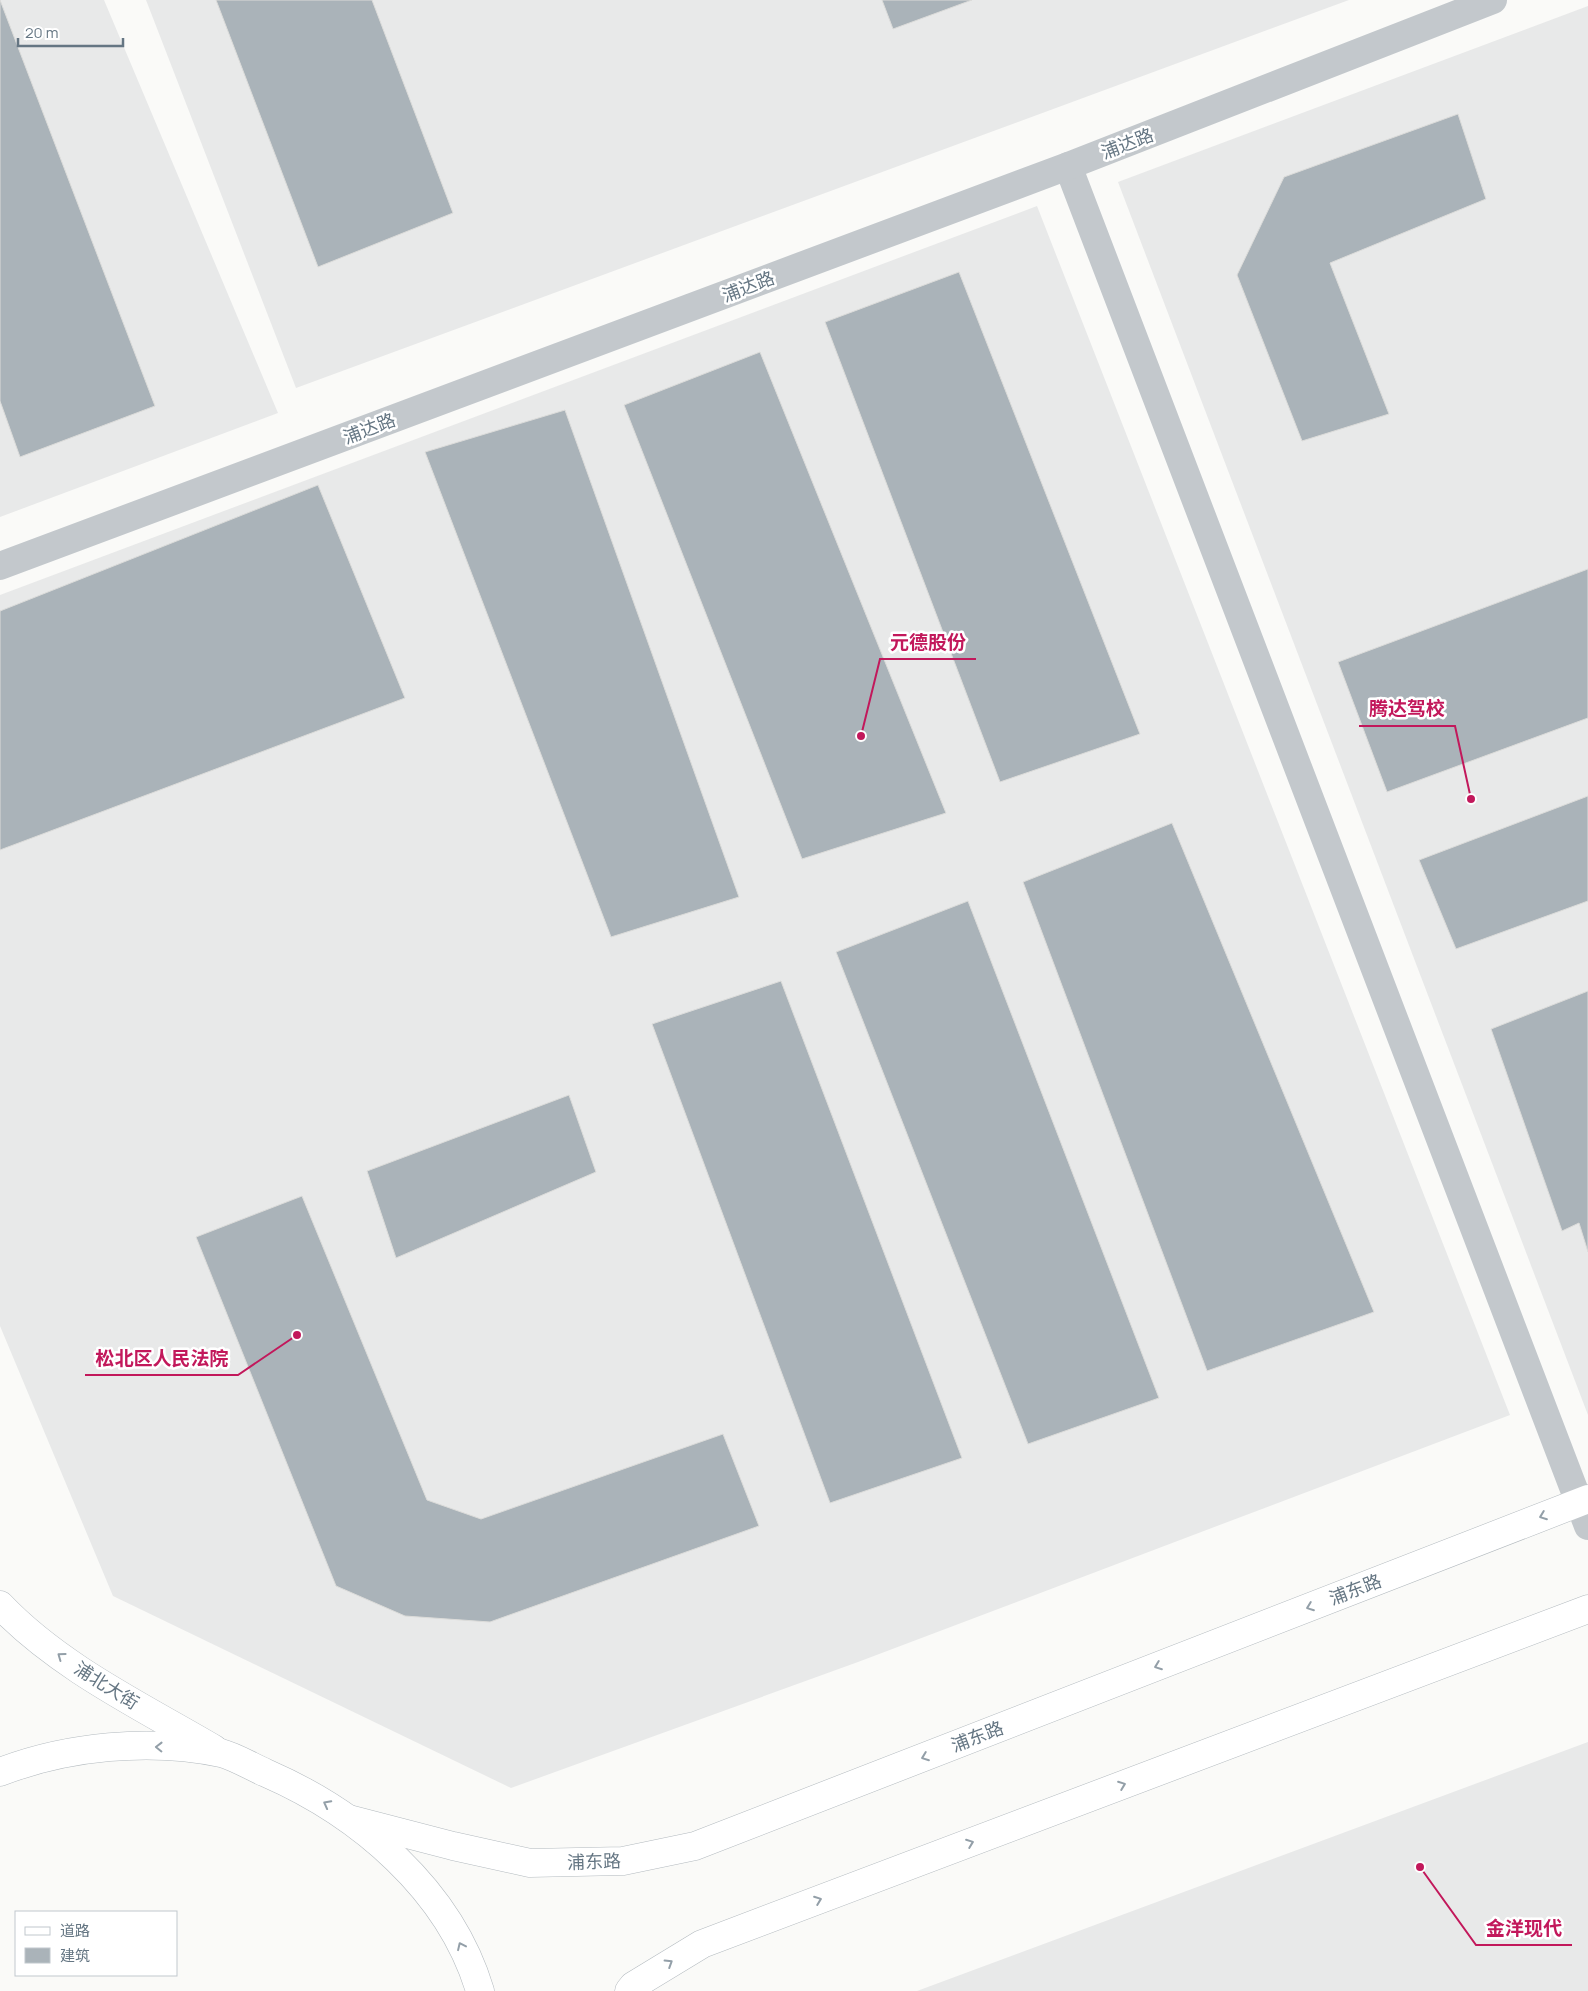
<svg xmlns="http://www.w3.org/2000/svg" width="1588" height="1991" viewBox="0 0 1588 1991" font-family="Manrope,'Noto Sans SC',sans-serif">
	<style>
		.built { fill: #e8e9e9 }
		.building { fill: #aab3b9; stroke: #dcdcda }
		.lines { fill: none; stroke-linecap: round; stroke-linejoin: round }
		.secondary-casing { stroke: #b3babf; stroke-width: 29 }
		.tertiary { stroke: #c3c8cc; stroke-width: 28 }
		.secondary { stroke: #fff; stroke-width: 28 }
		.oneway { stroke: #939fa8 }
		.labels { text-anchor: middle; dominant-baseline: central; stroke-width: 5; stroke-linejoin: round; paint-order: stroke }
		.street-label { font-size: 18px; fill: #657683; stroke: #fff }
		.leader { fill: none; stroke: #c2185b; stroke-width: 2 }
		.callout-dot { fill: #c2185b; stroke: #fff; stroke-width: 2 }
		.callout-label { font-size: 19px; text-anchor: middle; font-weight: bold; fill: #c2185b; stroke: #fff; stroke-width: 5; stroke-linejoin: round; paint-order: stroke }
	</style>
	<rect width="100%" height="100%" fill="#fafaf8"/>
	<!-- built -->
	<g class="built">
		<polygon points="0,0 104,0 278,413 0,517"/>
		<polygon points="146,0 1349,0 296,388"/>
		<polygon points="1588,6 1588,1415 1118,182"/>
		<polygon points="1037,206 1510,1415 858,1662 511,1788 113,1596 0,1326 0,595"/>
		<polygon points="1588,1742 1588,1991 917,1991"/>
	</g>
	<!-- building -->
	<g class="building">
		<polygon points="0,0 155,406 20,457 0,401"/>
		<polygon points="216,0 372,0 453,213 318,267"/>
		<polygon points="882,0 972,0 893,29"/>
		<polygon points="1458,114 1486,199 1330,263 1389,414 1302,441 1237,275 1284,177"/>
		<polygon points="959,272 1140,734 1000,782 825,322"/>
		<polygon points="760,352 946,813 802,859 624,405"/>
		<polygon points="565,410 739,897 611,937 425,452"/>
		<polygon points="318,485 405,698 0,850 0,611"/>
		<polygon points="1588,569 1588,718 1387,792 1338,662"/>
		<polygon points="1588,796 1588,901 1456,949 1419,860"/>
		<polygon points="1172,823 1374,1312 1207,1371 1023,882"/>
		<polygon points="968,901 1159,1398 1028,1444 836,952"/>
		<polygon points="781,981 962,1458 830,1503 652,1024"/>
		<polygon points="1588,991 1588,1252 1579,1223 1562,1231 1491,1029"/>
		<polygon points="569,1095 596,1172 396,1258 367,1171"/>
		<polygon points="302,1196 427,1500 481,1519 723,1434 759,1526 490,1622 405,1616 336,1586 196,1237"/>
	</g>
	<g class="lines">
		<!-- secondary casing -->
		<g class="secondary-casing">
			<g id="secondary">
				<path d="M0,1605C59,1667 141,1706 214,1749"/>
				<path d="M0,1772C67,1746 150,1738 221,1753C236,1757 252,1767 266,1773C360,1814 450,1890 480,1991"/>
				<polyline points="349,1819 453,1846 530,1863 623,1861 695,1846 1588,1499"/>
				<polyline points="629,1991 633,1986 702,1944 1588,1609"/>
			</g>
		</g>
		<!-- tertiary -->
		<g class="tertiary">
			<polyline points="1068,166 1588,1526"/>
			<polyline points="0,566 1068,166 1493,0"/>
		</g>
		<!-- secondary -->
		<use href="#secondary" class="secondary"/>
	</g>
	<!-- one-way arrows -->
	<defs><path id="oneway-chevron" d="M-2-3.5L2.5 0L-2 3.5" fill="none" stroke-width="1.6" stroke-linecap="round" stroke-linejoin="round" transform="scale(1.25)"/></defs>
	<g class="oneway">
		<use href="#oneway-chevron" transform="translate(1543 1516) rotate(159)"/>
		<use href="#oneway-chevron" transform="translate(1310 1607) rotate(159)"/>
		<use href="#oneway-chevron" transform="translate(61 1656) rotate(-144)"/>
		<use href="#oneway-chevron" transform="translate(1158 1666) rotate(159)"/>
		<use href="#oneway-chevron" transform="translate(159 1747) rotate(-179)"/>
		<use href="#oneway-chevron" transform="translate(925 1757) rotate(159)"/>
		<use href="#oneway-chevron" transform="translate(1122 1785) rotate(-21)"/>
		<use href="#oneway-chevron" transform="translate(327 1804) rotate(-152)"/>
		<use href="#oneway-chevron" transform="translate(970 1843) rotate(-21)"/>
		<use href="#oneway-chevron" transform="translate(818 1900) rotate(-21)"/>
		<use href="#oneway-chevron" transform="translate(461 1946) rotate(-115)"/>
		<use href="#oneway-chevron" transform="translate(669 1963) rotate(-32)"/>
	</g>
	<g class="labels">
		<!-- street labels -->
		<g class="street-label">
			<text transform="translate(1127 143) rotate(-21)">浦达路</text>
			<text transform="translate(748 286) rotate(-21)">浦达路</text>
			<text transform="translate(369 428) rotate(-21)">浦达路</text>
			<text transform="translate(1355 1589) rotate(-21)">浦东路</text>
			<text transform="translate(107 1685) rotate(32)">浦北大街</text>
			<text transform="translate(977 1736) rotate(-21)">浦东路</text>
			<text transform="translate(594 1861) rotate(-2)">浦东路</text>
		</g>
	</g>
	<!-- callouts -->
	<path class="leader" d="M861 736L880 659H976M1471 799L1455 726H1359M297 1335L238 1375H85M1420 1867L1476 1945H1572"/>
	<g class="callout-dot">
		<circle cx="861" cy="736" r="5"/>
		<circle cx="1471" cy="799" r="5"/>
		<circle cx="297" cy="1335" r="5"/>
		<circle cx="1420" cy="1867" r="5"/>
	</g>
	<g class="callout-label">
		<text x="928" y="649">元德股份</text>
		<text x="1407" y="715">腾达驾校</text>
		<text x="162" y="1365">松北区人民法院</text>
		<text x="1524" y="1935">金洋现代</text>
	</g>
	<!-- legend -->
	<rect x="15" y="1911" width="162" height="65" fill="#ffffff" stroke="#c1c8cd"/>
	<rect x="25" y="1927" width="25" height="8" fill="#ffffff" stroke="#c1c8cd"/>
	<text x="60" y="1936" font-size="15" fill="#657683">道路</text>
	<rect x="25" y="1948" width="25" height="15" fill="#aab3b9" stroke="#c1c8cd"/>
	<text x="60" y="1961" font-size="15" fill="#657683">建筑</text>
	<!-- scale -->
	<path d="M18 38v8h105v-8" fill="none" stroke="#657683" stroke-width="2.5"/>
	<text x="25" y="38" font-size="15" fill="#657683" stroke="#ffffff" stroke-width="4" paint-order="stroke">20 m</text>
</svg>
